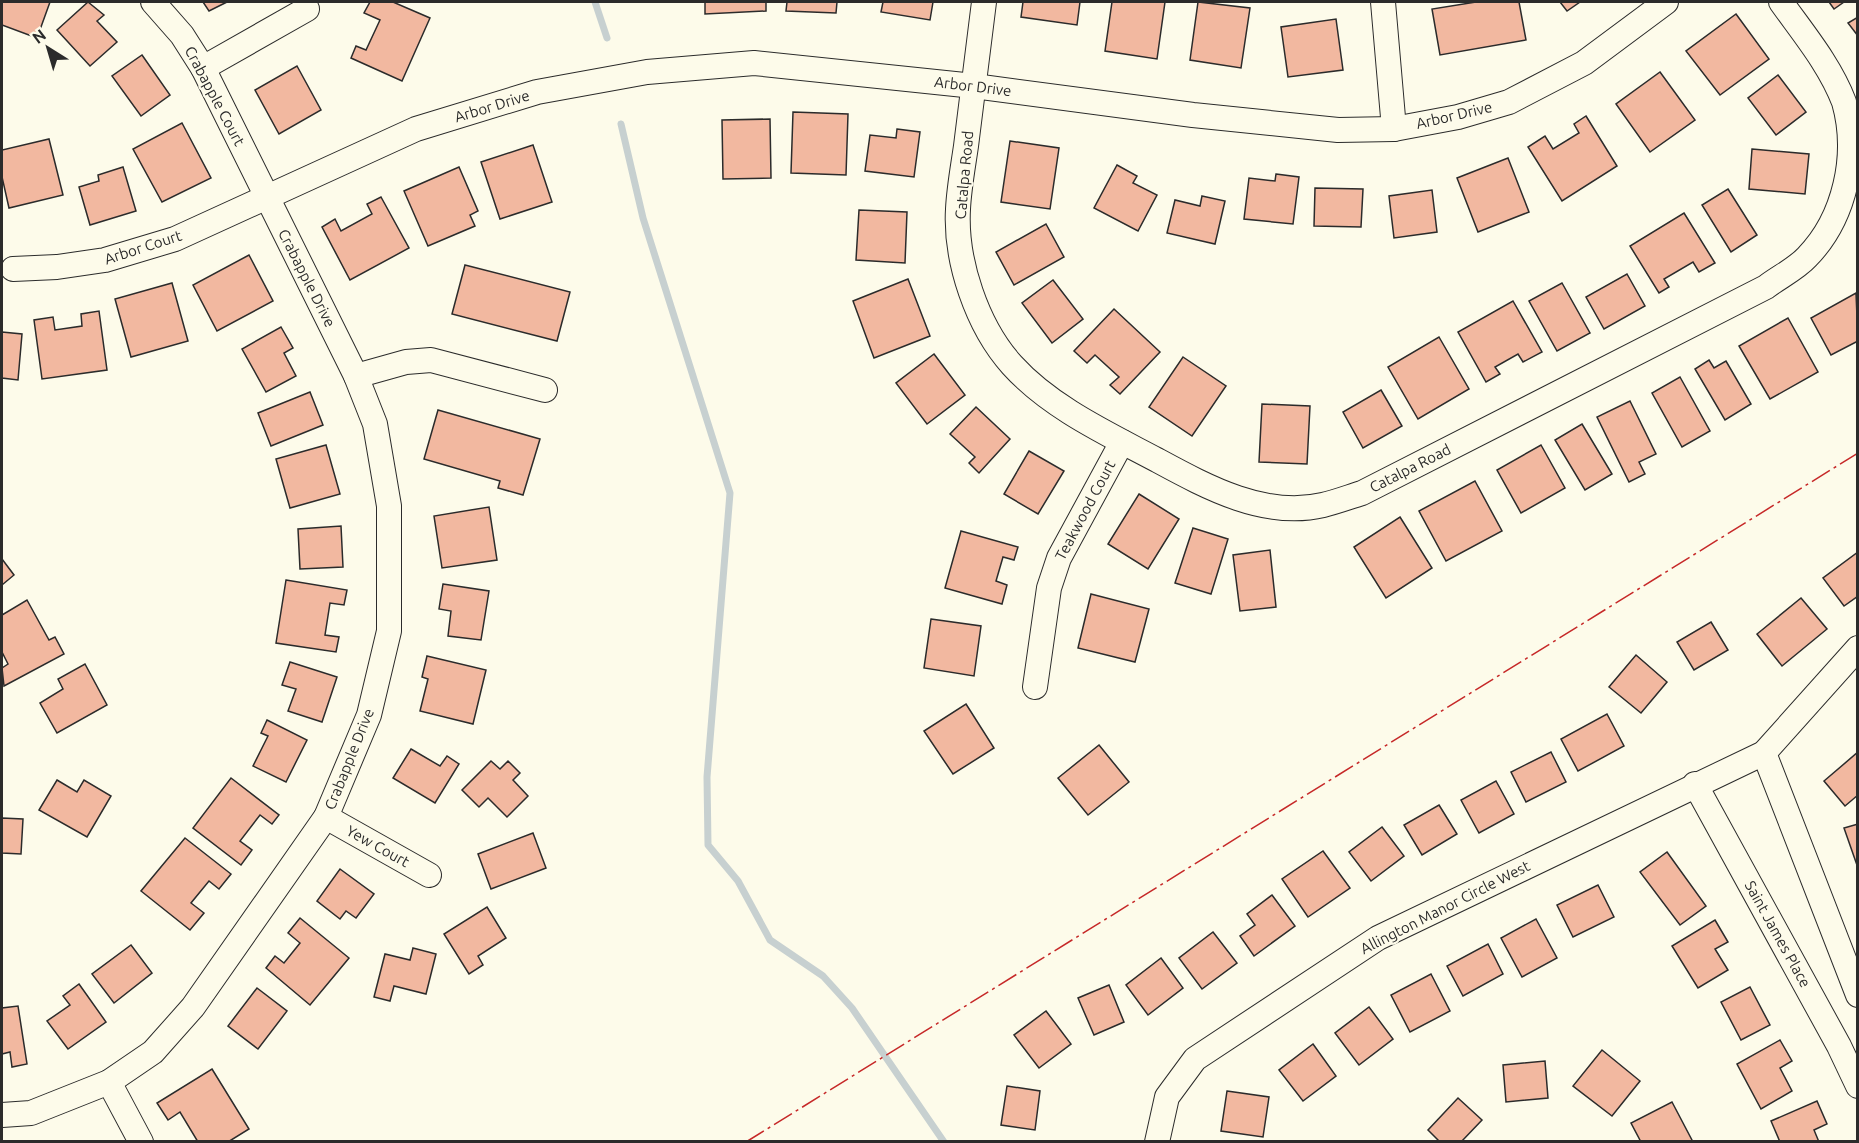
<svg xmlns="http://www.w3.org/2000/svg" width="1859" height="1143" viewBox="0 0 1859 1143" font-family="Ubuntu,sans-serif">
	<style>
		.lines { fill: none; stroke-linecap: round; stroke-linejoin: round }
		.stream { stroke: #c7d0d0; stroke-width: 7 }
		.building { fill: #f2b8a0; stroke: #2b2b2b; stroke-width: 1.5 }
		.minor-casing { stroke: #2b2b2b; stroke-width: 26 }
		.minor { stroke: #fdfbea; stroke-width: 24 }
		.power { stroke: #c62828; stroke-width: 1.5; stroke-dasharray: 21 4.5 3 4.5; stroke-linecap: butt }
		.labels { text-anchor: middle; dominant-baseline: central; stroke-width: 4.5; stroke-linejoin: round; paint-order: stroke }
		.street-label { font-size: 15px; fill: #2b2b2b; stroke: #fdfbea }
	</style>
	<rect width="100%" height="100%" fill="#fdfbea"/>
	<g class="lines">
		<!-- stream -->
		<g class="stream">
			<polyline points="595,2 607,38"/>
			<polyline points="621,124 643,218 730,493 707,777 708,845 738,881 770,940 823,976 852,1008 944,1142"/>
		</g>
	</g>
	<!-- building -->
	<g class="building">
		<polygon points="2,2 50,2 37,38 2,25"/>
		<polygon points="88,2 104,15 97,21 117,42 90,66 57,30"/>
		<polygon points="203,2 227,2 209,11"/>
		<polygon points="370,2 393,2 430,18 402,81 351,58 356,46 366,50 380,20 364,13"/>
		<polygon points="705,2 766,2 766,11 705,14"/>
		<polygon points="787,2 837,2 836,13 786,11"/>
		<polygon points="883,2 933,2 930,20 881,12"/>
		<polygon points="1023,2 1080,2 1077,25 1021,17"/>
		<polygon points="1112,2 1165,2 1157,59 1105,51"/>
		<polygon points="1198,2 1250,8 1241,68 1190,60"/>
		<polygon points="1476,2 1519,2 1526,40 1440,55 1432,9"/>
		<polygon points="1560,2 1580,2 1567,11"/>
		<polygon points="1829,2 1844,2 1834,9"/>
		<polygon points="1736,14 1769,59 1720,95 1686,51"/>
		<polygon points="1858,17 1858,36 1848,23"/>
		<polygon points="1336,19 1343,70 1288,77 1281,27"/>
		<polygon points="142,55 170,95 141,116 112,76"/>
		<polygon points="297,66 321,110 279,134 255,90"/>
		<polygon points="1660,72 1695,120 1650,152 1616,104"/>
		<polygon points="1778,75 1806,112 1776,135 1748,98"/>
		<polygon points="793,112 848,114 846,175 791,173"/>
		<polygon points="1586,116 1617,166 1562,201 1528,147 1545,136 1553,149 1579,133 1574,124"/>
		<polygon points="770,119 771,178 723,179 722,120"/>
		<polygon points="182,123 211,178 162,202 133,149"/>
		<polygon points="897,129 920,132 914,177 865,171 870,135 896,138"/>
		<polygon points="49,139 63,195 9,208 2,177 2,150"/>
		<polygon points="1010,141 1059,148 1050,209 1001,202"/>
		<polygon points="533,145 552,202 500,219 481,162"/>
		<polygon points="1752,149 1809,154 1805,194 1749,189"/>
		<polygon points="1508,158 1529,212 1478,232 1457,178"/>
		<polygon points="1117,165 1137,176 1133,183 1157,195 1138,231 1094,208"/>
		<polygon points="123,167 136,211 90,225 79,187 99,181 98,175"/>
		<polygon points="459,167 478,211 470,215 475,226 428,246 404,191"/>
		<polygon points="1276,174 1299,177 1293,224 1244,219 1249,178 1275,181"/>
		<polygon points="1315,188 1363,189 1361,227 1314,226"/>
		<polygon points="1728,189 1757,235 1731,252 1702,205"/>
		<polygon points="1432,190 1437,232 1394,238 1389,196"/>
		<polygon points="1202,196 1225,201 1215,244 1167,233 1175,200 1200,206"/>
		<polygon points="381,197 409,248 350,280 322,227 335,219 341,231 372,214 367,204"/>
		<polygon points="859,210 907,212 905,263 856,260"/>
		<polygon points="1684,213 1715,263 1699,272 1693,262 1664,279 1669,287 1659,293 1630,246"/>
		<polygon points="1046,224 1064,257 1014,285 996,252"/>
		<polygon points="249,255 273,301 217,331 193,285"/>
		<polygon points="465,265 570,292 557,341 452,314"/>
		<polygon points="1627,274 1645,306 1604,329 1586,297"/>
		<polygon points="908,279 930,336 874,358 853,301"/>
		<polygon points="1053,280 1083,319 1052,343 1022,303"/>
		<polygon points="172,283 188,341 131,357 115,299"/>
		<polygon points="1562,283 1590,333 1557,351 1529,301"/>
		<polygon points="1856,293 1858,341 1831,355 1811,318"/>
		<polygon points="1513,301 1542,352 1523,362 1518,354 1495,367 1500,374 1486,382 1458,332"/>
		<polygon points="1114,309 1160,352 1120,394 1110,385 1119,377 1095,355 1087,363 1074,351"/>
		<polygon points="99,311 107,370 42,379 34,320 53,317 55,330 82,326 81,314"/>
		<polygon points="1788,318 1818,372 1770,399 1739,346"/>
		<polygon points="281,327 293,348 284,353 296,376 266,392 242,349"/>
		<polygon points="2,332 22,334 18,380 2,378"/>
		<polygon points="1439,337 1469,389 1418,419 1388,367"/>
		<polygon points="934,354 965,395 927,424 896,383"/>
		<polygon points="1183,357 1226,386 1192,436 1149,407"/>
		<polygon points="1709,360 1714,368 1726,361 1751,404 1725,420 1695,369"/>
		<polygon points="1680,377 1710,431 1682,447 1652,393"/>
		<polygon points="1381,390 1402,426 1363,448 1343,412"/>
		<polygon points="310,392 323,425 271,446 258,413"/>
		<polygon points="1630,401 1656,454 1639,462 1645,474 1629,482 1597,417"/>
		<polygon points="1262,404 1310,406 1307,464 1259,462"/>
		<polygon points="976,407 1010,439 979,473 969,463 975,457 950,434"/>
		<polygon points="438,410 540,439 523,495 498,488 500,481 424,459"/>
		<polygon points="1582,424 1612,474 1585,490 1555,440"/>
		<polygon points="326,445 340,494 290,508 276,459"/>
		<polygon points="1541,445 1565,488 1521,513 1497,470"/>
		<polygon points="1029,451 1064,471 1038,514 1004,494"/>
		<polygon points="1475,481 1502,531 1446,561 1419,511"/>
		<polygon points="1139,494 1179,519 1148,569 1108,544"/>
		<polygon points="489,507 497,560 442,568 434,516"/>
		<polygon points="1400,517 1432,568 1386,598 1354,547"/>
		<polygon points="341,526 343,567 300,569 298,529"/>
		<polygon points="1193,528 1228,539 1211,594 1175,583"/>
		<polygon points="961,531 1018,547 1014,560 1003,557 996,581 1007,585 1002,604 945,588"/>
		<polygon points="1270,550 1276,607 1240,611 1233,555"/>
		<polygon points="1858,552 1858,596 1844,606 1823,578"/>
		<polygon points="2,559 14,575 2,585"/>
		<polygon points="286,580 347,590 344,605 330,603 325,635 339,637 336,652 276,643"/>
		<polygon points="443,584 489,591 481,640 448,636 451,611 439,609"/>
		<polygon points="1091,594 1149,609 1135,662 1078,648"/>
		<polygon points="1801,598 1827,629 1782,666 1757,634"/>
		<polygon points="27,600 49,640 55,637 64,654 4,686 2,668 8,664 2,652 2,615"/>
		<polygon points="931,619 981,626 974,676 924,668"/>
		<polygon points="1711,622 1728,650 1694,670 1677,642"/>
		<polygon points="1636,655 1667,682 1641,713 1609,687"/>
		<polygon points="427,656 486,670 473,724 420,711 428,679 422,677"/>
		<polygon points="290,662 337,677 322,722 288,711 296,689 282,685"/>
		<polygon points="85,664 107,705 57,733 40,703 63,689 58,679"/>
		<polygon points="966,704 994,748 953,774 924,731"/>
		<polygon points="1607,714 1624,746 1578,771 1561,739"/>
		<polygon points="267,720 307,740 286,782 253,766 268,736 261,733"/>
		<polygon points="1099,745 1129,782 1088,815 1058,778"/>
		<polygon points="411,749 440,766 447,756 459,764 435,803 393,778"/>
		<polygon points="1551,752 1566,782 1526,802 1511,772"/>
		<polygon points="1858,752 1858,795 1845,806 1824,781"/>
		<polygon points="491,761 500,769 508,761 520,773 513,780 528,796 507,817 488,798 479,807 462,790"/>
		<polygon points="231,778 279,815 272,824 260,815 240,841 252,850 241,865 193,828"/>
		<polygon points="57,780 77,792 84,780 111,796 87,837 39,810"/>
		<polygon points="1496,781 1514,814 1479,833 1461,800"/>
		<polygon points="1439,805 1457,834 1422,855 1404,825"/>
		<polygon points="2,818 23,819 21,854 2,853"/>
		<polygon points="1858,824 1858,868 1844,828"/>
		<polygon points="1382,827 1404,856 1371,881 1349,852"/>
		<polygon points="533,833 546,868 491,889 478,854"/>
		<polygon points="185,838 231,874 219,889 209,881 191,903 204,913 190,930 141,891"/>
		<polygon points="1323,851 1350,888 1308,917 1282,879"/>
		<polygon points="1667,852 1706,906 1680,925 1640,872"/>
		<polygon points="340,869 374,894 356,918 346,911 340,919 317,901"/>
		<polygon points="1598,885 1614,917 1573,937 1557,905"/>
		<polygon points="1272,895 1295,926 1254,956 1240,936 1255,925 1247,914"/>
		<polygon points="487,907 506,938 478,956 483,965 469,974 444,934"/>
		<polygon points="300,918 349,958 310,1005 266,968 275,956 284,963 300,943 288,933"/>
		<polygon points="1536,919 1557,958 1522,977 1501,938"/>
		<polygon points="1715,920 1728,942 1715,949 1728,970 1698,988 1672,946"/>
		<polygon points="1213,932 1237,963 1202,989 1179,958"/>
		<polygon points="1488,944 1503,974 1463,996 1447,966"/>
		<polygon points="131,945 152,973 114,1003 92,974"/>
		<polygon points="413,948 436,954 426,994 394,986 390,1001 374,997 385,954 410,960"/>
		<polygon points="1161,958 1183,988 1148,1015 1126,985"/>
		<polygon points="1431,974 1450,1011 1410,1032 1391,995"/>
		<polygon points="79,984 106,1022 68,1049 47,1021 70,1005 63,996"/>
		<polygon points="1109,985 1124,1022 1094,1035 1078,998"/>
		<polygon points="1750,987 1770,1025 1741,1040 1721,1002"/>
		<polygon points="257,988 287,1011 258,1049 228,1026"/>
		<polygon points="18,1006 27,1064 12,1067 10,1052 2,1054 2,1008"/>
		<polygon points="1369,1007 1393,1039 1359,1065 1335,1033"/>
		<polygon points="1046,1011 1071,1044 1039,1068 1014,1035"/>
		<polygon points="1780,1040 1792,1061 1780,1068 1792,1091 1761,1109 1737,1064"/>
		<polygon points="1313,1044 1336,1076 1303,1101 1279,1070"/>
		<polygon points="1602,1050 1640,1081 1612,1116 1573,1086"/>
		<polygon points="1545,1061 1548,1098 1506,1102 1503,1065"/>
		<polygon points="212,1069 249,1129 228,1142 198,1142 180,1112 168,1120 157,1103"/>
		<polygon points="1007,1086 1040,1091 1035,1130 1001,1125"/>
		<polygon points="1227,1091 1269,1097 1263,1137 1221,1131"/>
		<polygon points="1458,1098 1482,1120 1461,1142 1440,1142 1428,1130"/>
		<polygon points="1817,1101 1827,1124 1814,1130 1819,1142 1780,1142 1771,1121"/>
		<polygon points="1672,1102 1693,1142 1641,1142 1631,1123"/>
	</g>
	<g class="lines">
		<!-- minor casing -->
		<g class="minor-casing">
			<g id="minor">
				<path d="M984,2C978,50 972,98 966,146C963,167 959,188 958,209C955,261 977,326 1012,365C1050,407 1106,433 1155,459C1205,486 1264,519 1323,505C1336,502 1349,497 1362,493L1766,287C1779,277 1796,269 1807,257C1845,218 1859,155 1844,102C1830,65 1803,33 1781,2"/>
				<polyline points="1383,2 1394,129"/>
				<polyline points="203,68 307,9"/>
				<polyline points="13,269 57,267 105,260 175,239 416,129 537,92 647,72 754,63 974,86 1193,115 1338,130 1394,129 1458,117 1509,102 1584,63 1666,2"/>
				<polyline points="356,376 406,362 431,360 545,390"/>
				<polyline points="1035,687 1049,588 1059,558 1122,442"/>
				<polyline points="1764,753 1858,995"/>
				<polyline points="1695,784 1839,1046 1858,1086"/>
				<polyline points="326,817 429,875"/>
				<polyline points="109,1082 141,1142"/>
				<polyline points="2,1115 31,1113 109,1082 153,1052 193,1007 326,817 369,715 389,631 389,506 375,424 356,376 203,68 182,35 153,2"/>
				<polyline points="1157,1142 1167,1097 1195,1059 1378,938 1764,753 1858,648"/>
			</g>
		</g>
		<!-- minor -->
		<use href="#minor" class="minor"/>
		<!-- power -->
		<polyline class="power" points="746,1142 1858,453"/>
	</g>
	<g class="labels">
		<!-- street labels -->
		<g class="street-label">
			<text transform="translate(973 86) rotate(7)">Arbor Drive</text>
			<text transform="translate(215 96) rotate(62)">Crabapple Court</text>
			<text transform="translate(492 106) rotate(-17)">Arbor Drive</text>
			<text transform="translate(1454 115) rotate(-13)">Arbor Drive</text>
			<text transform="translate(964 175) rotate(-85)">Catalpa Road</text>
			<text transform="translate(143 247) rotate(-18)">Arbor Court</text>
			<text transform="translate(307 278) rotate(63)">Crabapple Drive</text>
			<text transform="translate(1410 468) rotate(-27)">Catalpa Road</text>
			<text transform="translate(1085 510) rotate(-62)">Teakwood Court</text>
			<text transform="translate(349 759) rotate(-68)">Crabapple Drive</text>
			<text transform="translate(378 846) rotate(29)">Yew Court</text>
			<text transform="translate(1445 907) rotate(-27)">Allington Manor Circle West</text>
			<text transform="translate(1778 934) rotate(61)">Saint James Place</text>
		</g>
	</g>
	<!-- border -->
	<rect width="1859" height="1143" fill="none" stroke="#2b2b2b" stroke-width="6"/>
	<!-- north arrow -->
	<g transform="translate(48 48) rotate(323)" stroke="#fdfbea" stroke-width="4.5" paint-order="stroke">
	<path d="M0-4.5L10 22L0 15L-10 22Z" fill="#2b2b2b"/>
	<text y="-9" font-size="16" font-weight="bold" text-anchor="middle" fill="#2b2b2b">N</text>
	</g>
</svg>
